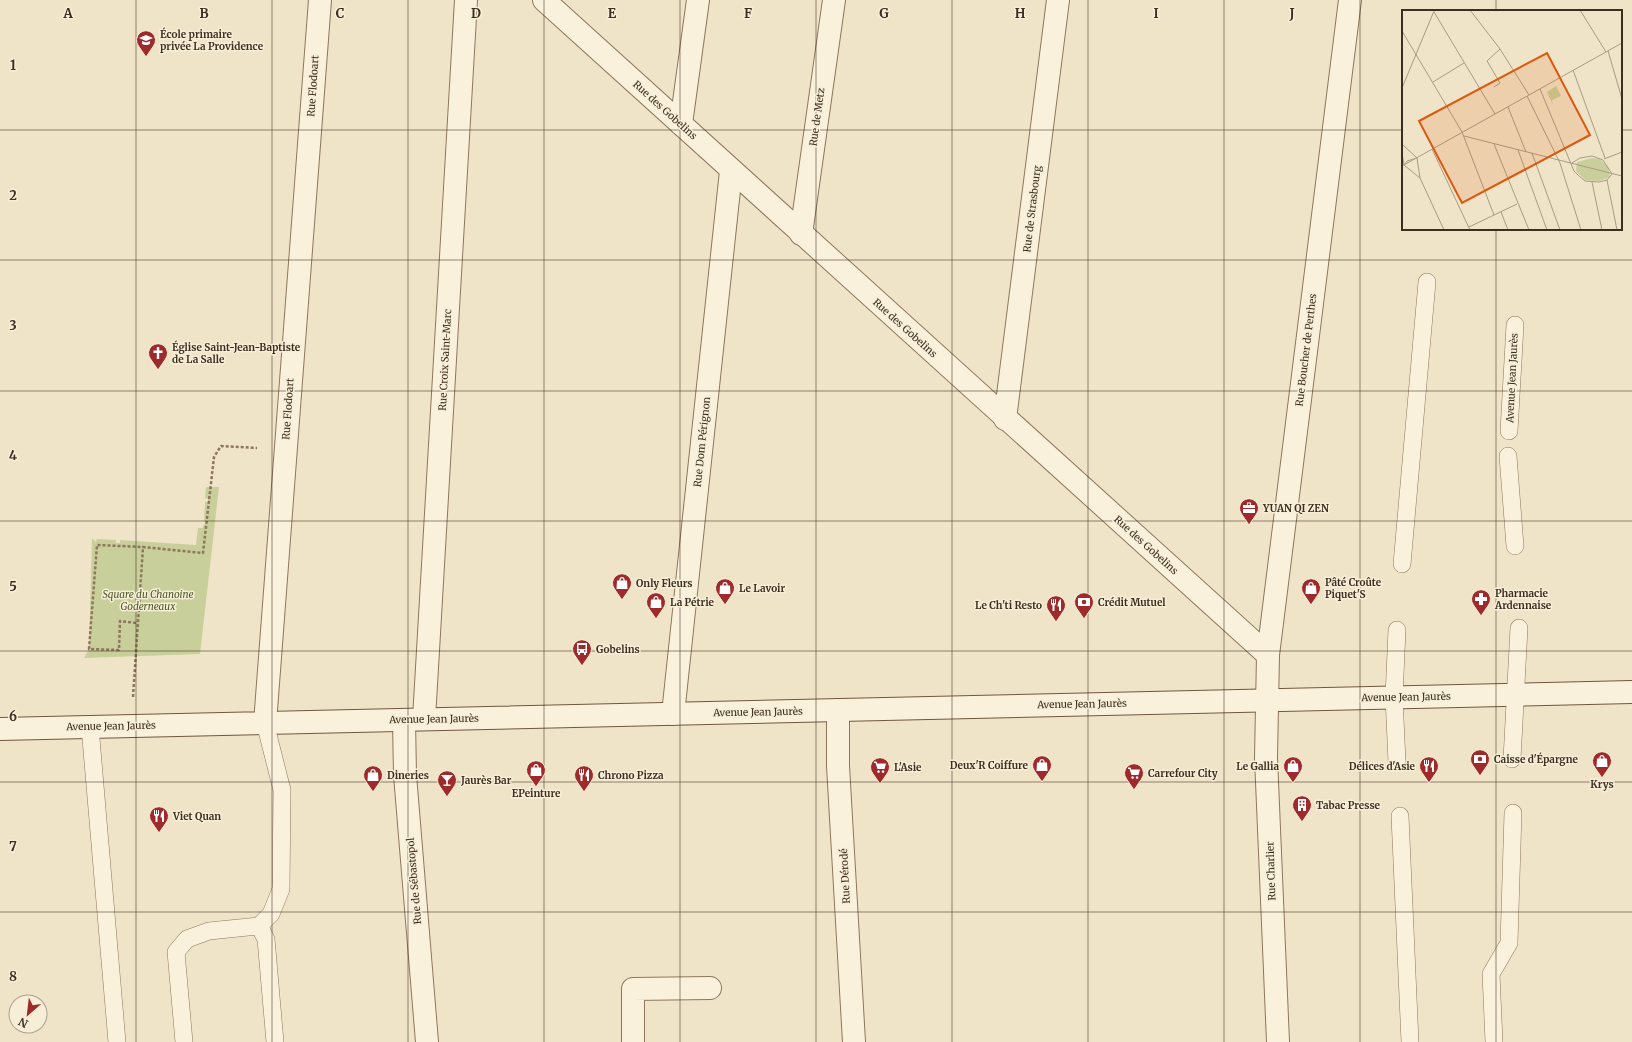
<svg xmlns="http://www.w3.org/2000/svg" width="1632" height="1042" viewBox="0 0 1632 1042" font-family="Merriweather,serif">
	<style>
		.green { fill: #c9cf9b }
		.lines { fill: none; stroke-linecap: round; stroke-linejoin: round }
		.lane-casing { stroke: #8d765c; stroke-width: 18 }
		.street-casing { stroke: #8d765c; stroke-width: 24 }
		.secondary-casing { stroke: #6f573f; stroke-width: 24 }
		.path { stroke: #8d765c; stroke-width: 2.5; stroke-dasharray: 3 2; stroke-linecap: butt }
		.lane { stroke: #faf1dc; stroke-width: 17 }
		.street { stroke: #faf1dc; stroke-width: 22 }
		.secondary { stroke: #faf1dc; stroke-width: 22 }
		.grid { fill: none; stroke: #3d2e20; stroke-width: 1; stroke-opacity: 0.55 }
		.labels { text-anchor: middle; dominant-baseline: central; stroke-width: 3; stroke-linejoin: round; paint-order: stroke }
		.poi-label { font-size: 10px; font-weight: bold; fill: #3d2e20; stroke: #f7eed8; text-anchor: start }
		.street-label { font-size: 10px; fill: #3d2e20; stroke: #f7eed8 }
		.park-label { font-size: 10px; font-style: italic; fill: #4d5a26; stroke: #f7eed8 }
		.inset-road { fill: none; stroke: #a89b85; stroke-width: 1 }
		.view { fill: #df570d; fill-opacity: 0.15; stroke: #df570d; stroke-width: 2 }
		.inset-edge { fill: none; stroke: #3d2e20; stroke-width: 2 }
		.grid-label { font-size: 13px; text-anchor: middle; font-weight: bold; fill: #3d2e20; stroke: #f7eed8; stroke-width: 3; stroke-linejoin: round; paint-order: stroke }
	</style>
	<rect width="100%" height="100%" fill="#f0e4c8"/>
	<!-- green -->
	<polygon class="green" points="206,487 219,487 200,654 84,658 89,649 92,538 96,542 97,539 116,540 116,543 120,543 120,540 196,545 198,528 203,528 203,525 206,524 206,522 204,521 205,502 208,502 208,499 205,498"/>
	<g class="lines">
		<!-- lane casing -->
		<g class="lane-casing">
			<g id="lane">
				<polyline points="1509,431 1515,325"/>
				<polyline points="1508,456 1515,546"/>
				<polyline points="1402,564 1427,282"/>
				<polyline points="1397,630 1394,697 1397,762"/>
				<polyline points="90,727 117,1042"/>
				<polyline points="1512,759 1519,628"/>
				<polyline points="1400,816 1410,1042"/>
				<polyline points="259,926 266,939 275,1042"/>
				<polyline points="184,1042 176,952 187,939 209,931 259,926 271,914 281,889 282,790 265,723"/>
				<polyline points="1494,1042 1491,974 1509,943 1513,813"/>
			</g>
		</g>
		<!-- street casing -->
		<g class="street-casing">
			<g id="street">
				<polyline points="544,0 1268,655"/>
				<polyline points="681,124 698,0"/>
				<polyline points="801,234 834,0"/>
				<polyline points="1005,419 1058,0"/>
				<polyline points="838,710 838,766 854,1042"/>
				<polyline points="673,714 731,171"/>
				<polyline points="424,719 466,0"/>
				<polyline points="404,720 405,775 427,1042"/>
				<polyline points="265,723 320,0"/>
				<polyline points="633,1042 633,989 710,988"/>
				<polyline points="1278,1042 1266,758 1268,655 1350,0"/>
			</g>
		</g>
		<!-- secondary casing -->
		<g class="secondary-casing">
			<polyline id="secondary" points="0,729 1632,692"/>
		</g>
		<!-- path -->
		<g class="path">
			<polyline points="136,623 120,621 119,650 89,649 97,545 143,547"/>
			<polyline points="133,697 143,547 203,553 214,457 221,446 257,448"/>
		</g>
		<!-- lane -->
		<use href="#lane" class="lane"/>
		<!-- street -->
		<use href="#street" class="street"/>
		<!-- secondary -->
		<use href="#secondary" class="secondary"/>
	</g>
	<!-- grid -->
	<path class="grid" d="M136,0V1042M272,0V1042M408,0V1042M544,0V1042M680,0V1042M816,0V1042M952,0V1042M1088,0V1042M1224,0V1042M1360,0V1042M1496,0V11M0,130H1403M1621,130H1632M1496,229V1042M0,260H1632M0,391H1632M0,521H1632M0,651H1632M0,782H1632M0,912H1632"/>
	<!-- icons -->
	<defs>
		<g id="school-pin" transform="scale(1)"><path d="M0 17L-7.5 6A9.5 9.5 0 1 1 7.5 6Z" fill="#9e2a2b" stroke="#f7eed8"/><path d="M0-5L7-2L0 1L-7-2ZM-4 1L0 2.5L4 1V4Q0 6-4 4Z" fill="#fff"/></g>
		<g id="church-pin" transform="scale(1)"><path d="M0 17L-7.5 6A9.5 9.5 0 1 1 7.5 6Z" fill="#9e2a2b" stroke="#f7eed8"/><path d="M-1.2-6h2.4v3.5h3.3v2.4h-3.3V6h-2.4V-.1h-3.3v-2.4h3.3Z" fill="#fff"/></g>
		<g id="office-pin" transform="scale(1)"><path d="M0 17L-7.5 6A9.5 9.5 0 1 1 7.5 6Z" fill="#9e2a2b" stroke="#f7eed8"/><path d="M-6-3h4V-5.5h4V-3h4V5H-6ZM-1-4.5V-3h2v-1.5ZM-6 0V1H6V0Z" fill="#fff"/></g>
		<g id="shop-pin" transform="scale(1)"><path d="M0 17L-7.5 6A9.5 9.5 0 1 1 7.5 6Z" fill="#9e2a2b" stroke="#f7eed8"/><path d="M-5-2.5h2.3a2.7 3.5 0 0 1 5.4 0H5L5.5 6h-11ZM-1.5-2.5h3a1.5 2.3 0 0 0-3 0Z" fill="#fff"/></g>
		<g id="pharmacy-pin" transform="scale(1)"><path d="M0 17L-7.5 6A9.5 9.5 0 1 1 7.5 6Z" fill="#9e2a2b" stroke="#f7eed8"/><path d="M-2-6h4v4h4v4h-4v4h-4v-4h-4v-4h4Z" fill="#fff"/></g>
		<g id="bank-pin" transform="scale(1)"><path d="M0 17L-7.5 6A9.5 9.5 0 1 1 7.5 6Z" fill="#9e2a2b" stroke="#f7eed8"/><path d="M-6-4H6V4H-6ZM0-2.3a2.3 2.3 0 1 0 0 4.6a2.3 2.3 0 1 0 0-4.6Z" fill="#fff"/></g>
		<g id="restaurant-pin" transform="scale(1)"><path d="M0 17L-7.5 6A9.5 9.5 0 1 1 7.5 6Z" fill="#9e2a2b" stroke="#f7eed8"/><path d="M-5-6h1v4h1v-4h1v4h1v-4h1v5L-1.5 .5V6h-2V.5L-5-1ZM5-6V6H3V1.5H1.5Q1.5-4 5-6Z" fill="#fff"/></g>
		<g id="bus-pin" transform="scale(1)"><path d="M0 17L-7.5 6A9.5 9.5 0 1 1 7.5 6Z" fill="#9e2a2b" stroke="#f7eed8"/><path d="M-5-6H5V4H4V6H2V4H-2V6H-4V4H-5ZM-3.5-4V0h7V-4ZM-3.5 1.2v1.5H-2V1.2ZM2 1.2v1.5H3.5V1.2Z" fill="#fff"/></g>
		<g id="supermarket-pin" transform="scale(1)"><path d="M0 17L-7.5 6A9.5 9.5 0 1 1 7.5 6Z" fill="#9e2a2b" stroke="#f7eed8"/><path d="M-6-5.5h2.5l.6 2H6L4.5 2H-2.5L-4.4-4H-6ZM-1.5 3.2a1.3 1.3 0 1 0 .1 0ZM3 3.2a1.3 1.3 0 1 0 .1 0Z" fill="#fff"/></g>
		<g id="bar-pin" transform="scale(1)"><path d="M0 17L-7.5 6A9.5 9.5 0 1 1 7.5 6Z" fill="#9e2a2b" stroke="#f7eed8"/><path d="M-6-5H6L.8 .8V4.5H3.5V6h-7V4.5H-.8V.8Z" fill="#fff"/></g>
		<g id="building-pin" transform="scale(1)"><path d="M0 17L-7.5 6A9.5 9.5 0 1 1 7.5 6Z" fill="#9e2a2b" stroke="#f7eed8"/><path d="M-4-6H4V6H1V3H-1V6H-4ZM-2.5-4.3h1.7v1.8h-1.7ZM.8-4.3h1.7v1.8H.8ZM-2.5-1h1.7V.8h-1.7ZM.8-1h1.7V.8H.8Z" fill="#fff"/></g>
	</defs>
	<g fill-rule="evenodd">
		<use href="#school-pin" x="146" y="40"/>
		<use href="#church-pin" x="158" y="353"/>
		<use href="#office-pin" x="1249" y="508"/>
		<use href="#shop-pin" x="622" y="583"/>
		<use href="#shop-pin" x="725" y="588"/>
		<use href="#shop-pin" x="1311" y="588"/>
		<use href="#pharmacy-pin" x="1481" y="599"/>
		<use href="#shop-pin" x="656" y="602"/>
		<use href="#bank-pin" x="1084" y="602"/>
		<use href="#restaurant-pin" x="1056" y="605"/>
		<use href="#bus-pin" x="582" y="649"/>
		<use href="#bank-pin" x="1480" y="759"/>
		<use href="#shop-pin" x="1602" y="761"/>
		<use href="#shop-pin" x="1042" y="765"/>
		<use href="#shop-pin" x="1293" y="766"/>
		<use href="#restaurant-pin" x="1429" y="766"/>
		<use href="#supermarket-pin" x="880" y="767"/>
		<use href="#shop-pin" x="536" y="770"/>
		<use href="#supermarket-pin" x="1134" y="773"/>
		<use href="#shop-pin" x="373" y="775"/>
		<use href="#restaurant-pin" x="584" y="775"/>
		<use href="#bar-pin" x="447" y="780"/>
		<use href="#building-pin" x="1302" y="805"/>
		<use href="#restaurant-pin" x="159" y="816"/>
	</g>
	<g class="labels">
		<!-- poi labels -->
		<g class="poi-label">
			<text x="160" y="34">École primaire<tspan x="160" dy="12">privée La Providence</tspan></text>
			<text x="172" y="347">Église Saint-Jean-Baptiste<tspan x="172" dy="12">de La Salle</tspan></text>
			<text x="1263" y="508">YUAN QI ZEN</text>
			<text x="1325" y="582">Pâté Croûte<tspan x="1325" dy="12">Piquet'S</tspan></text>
			<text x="636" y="583">Only Fleurs</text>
			<text x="739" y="588">Le Lavoir</text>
			<text x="1495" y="593">Pharmacie<tspan x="1495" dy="12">Ardennaise</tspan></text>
			<text x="670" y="602">La Pétrie</text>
			<text x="1098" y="602">Crédit Mutuel</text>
			<text x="1042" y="605" text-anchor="end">Le Ch'ti Resto</text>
			<text x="596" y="649">Gobelins</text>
			<text x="1494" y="759">Caisse d'Épargne</text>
			<text x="1028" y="765" text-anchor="end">Deux'R Coiffure</text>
			<text x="1279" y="766" text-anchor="end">Le Gallia</text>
			<text x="1415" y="766" text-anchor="end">Délices d'Asie</text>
			<text x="894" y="767">L'Asie</text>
			<text x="1148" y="773">Carrefour City</text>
			<text x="387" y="775">Dineries</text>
			<text x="598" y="775">Chrono Pizza</text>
			<text x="461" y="780">Jaurès Bar</text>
			<text x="1602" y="784" text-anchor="middle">Krys</text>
			<text x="536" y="793" text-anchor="middle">EPeinture</text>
			<text x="1316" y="805">Tabac Presse</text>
			<text x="173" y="816">Viet Quan</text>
		</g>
		<!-- street labels -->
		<g class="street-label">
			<text transform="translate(313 86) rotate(-86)">Rue Flodoart</text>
			<text transform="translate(665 110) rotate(42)">Rue des Gobelins</text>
			<text transform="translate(817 117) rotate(-82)">Rue de Metz</text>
			<text transform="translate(1032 209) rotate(-83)">Rue de Strasbourg</text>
			<text transform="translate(905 328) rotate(42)">Rue des Gobelins</text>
			<text transform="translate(1306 350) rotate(-83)">Rue Boucher de Perthes</text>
			<text transform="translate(445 360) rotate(-87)">Rue Croix Saint-Marc</text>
			<text transform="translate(1512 378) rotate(-87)">Avenue Jean Jaurès</text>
			<text transform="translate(288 409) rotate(-86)">Rue Flodoart</text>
			<text transform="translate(702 442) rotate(-84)">Rue Dom Pérignon</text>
			<text transform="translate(1146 545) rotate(42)">Rue des Gobelins</text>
			<text transform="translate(1406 697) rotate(-1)">Avenue Jean Jaurès</text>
			<text transform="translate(1082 704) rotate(-1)">Avenue Jean Jaurès</text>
			<text transform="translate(758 712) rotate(-1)">Avenue Jean Jaurès</text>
			<text transform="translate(434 719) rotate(-1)">Avenue Jean Jaurès</text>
			<text transform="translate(111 726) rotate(-1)">Avenue Jean Jaurès</text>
			<text transform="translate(1271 871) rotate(-92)">Rue Charlier</text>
			<text transform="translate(845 876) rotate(-93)">Rue Dérodé</text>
			<text transform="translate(414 881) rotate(-95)">Rue de Sébastopol</text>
		</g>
		<!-- park labels -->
		<g class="park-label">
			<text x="148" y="594">Square du Chanoine<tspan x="148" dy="12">Goderneaux</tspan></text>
		</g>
	</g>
	<!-- overview -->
	<g transform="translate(1402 10)">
		<rect width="220" height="220" fill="#f0e4c8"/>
		<path d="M154,76L159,86L150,90L151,95L145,82ZM190,148L198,149L206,157L208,167L197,171L183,170L174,161L175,152Z" fill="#c9cf9b"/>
		<path class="inset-road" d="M68,0L98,39L127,85M178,0L204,42M32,2L93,104M0,21L60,122L92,205M206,41L220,89M171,60L203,148M31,72L62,53M92,77L98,73L85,51L98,39M0,78L32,1M138,79L172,161L177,166L183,171L197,172L205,170L210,164L201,150L190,146L178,148L170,153M125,86L158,153L179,220M106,97L124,142M62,126L220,166M0,134L15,148M92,134L127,220M30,139L68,220M116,140L145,220M0,143L2,155M130,143L158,220M15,148L18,168L42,220M202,149L220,142M2,155L18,168M2,155L5,151L15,148M0,156L220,33M205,170L215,220M190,172L200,220M99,202L106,220M67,217L115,194"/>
		<path class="view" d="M145,43L188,125L60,193L17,111Z"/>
		<rect width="220" height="220" class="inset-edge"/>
	</g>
	<g class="grid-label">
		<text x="68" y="18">A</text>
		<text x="204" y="18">B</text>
		<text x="340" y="18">C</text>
		<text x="476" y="18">D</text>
		<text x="612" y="18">E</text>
		<text x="748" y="18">F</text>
		<text x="884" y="18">G</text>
		<text x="1020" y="18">H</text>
		<text x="1156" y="18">I</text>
		<text x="1292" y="18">J</text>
		<text x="13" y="70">1</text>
		<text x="13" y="200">2</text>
		<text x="13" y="330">3</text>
		<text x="13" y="460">4</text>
		<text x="13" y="591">5</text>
		<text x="13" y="721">6</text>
		<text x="13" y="851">7</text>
		<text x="13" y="981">8</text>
	</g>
	<!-- north arrow -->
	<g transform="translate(28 1014) rotate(208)"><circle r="19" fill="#f7eed8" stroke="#ada18e"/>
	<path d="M0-3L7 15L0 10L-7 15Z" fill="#9e2a2b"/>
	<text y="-6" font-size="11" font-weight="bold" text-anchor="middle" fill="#3d2e20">N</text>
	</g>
</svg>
